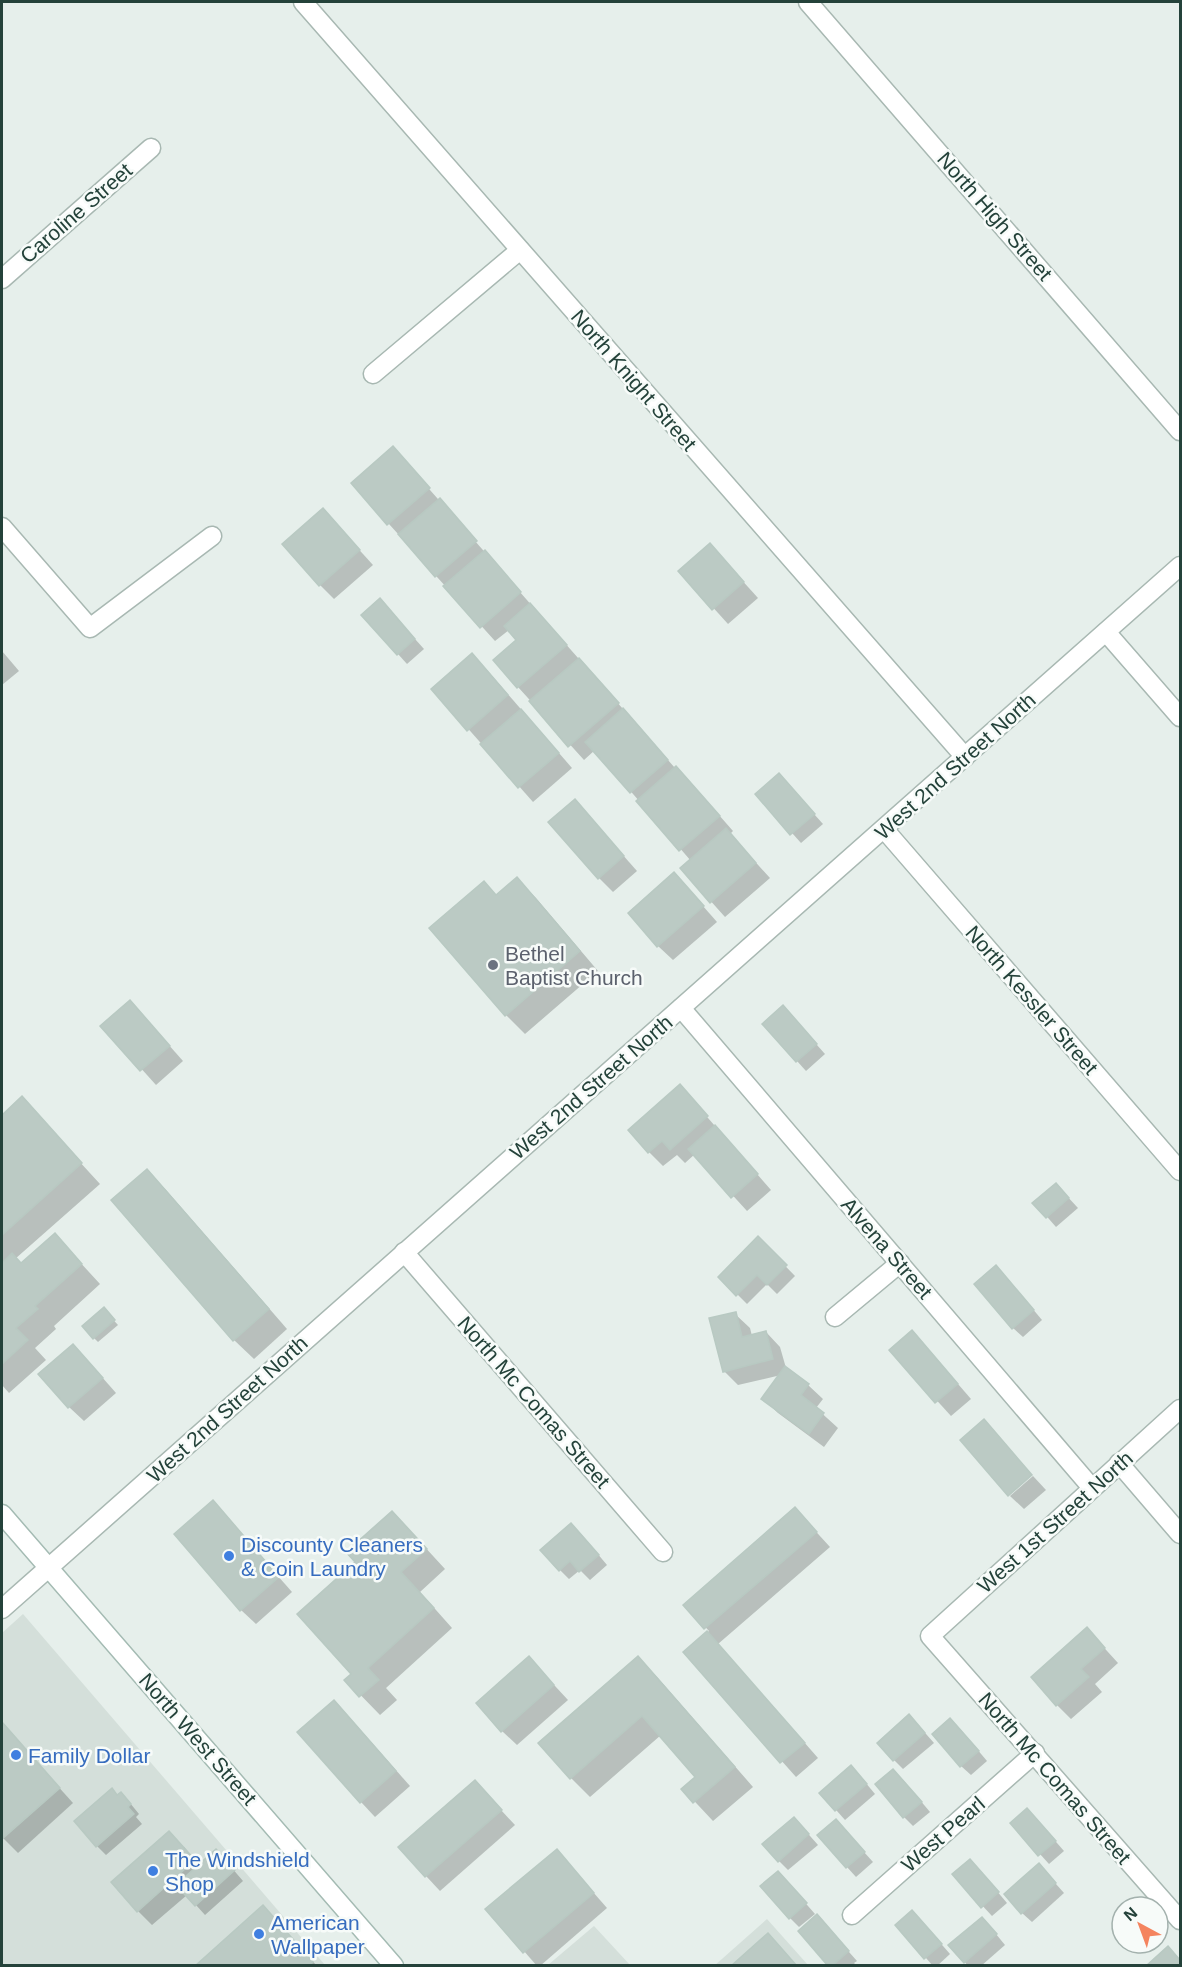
<svg xmlns="http://www.w3.org/2000/svg" width="1182" height="1967" viewBox="0 0 1182 1967" font-family="Helvetica,sans-serif">
	<style>
		.built { fill: #d4dfda }
		.shadow { fill: #0003 }
		.building { fill: #bbcac4; stroke: #b8c9c2; stroke-width: 1.5 }
		.lines { fill: none; stroke-linecap: round; stroke-linejoin: round }
		.minor-casing { stroke: #a8b8b2; stroke-width: 21 }
		.tertiary-casing { stroke: #a8b8b2; stroke-width: 21 }
		.secondary-casing { stroke: #a4bbb3; stroke-width: 21 }
		.minor { stroke: #fff; stroke-width: 18 }
		.tertiary { stroke: #fff; stroke-width: 18 }
		.secondary { stroke: #fff; stroke-width: 18 }
		.worship-dot { fill: #6b7280; stroke: #f7fbf9; stroke-width: 2 }
		.shop-dot { fill: #3f7fe0; stroke: #f7fbf9; stroke-width: 2 }
		.labels { text-anchor: middle; dominant-baseline: central; stroke-width: 5; stroke-linejoin: round; paint-order: stroke }
		.street-label { font-size: 21px; fill: #24423a; stroke: #f7fbf9 }
		.worship-label { font-size: 21px; fill: #5b616d; stroke: #f7fbf9; text-anchor: start }
		.shop-label { font-size: 21px; fill: #366cbe; stroke: #f7fbf9; text-anchor: start }
	</style>
	<rect width="100%" height="100%" fill="#e6efeb"/>
	<!-- built -->
	<g class="built">
		<polygon points="23,1614 325,1965 2,1965 2,1633"/>
		<polygon points="767,1919 808,1965 714,1966"/>
		<polygon points="594,1926 630,1965 548,1965"/>
	</g>
	<!-- shadow -->
	<g class="shadow">
		<polygon points="393,448 675,768 690,782 733,831 730,834 770,878 725,917 682,869 691,861 595,750 584,760 518,687 518,640 509,630 495,641 389,524"/>
		<polygon points="323,510 373,565 334,599 320,585"/>
		<polygon points="710,545 758,598 728,624 680,571"/>
		<polygon points="389,610 424,649 407,664 398,654"/>
		<polygon points="2,651 19,671 2,685"/>
		<polygon points="486,669 572,768 533,802 433,689"/>
		<polygon points="788,785 823,824 801,843 757,794"/>
		<polygon points="575,801 637,871 613,892 599,878"/>
		<polygon points="517,879 536,898 598,971 525,1034 506,1015 431,928 497,896"/>
		<polygon points="688,889 717,922 673,960 658,946"/>
		<polygon points="144,1017 183,1061 156,1085 103,1026"/>
		<polygon points="792,1017 825,1054 806,1071 797,1061"/>
		<polygon points="680,1086 771,1190 747,1211 695,1154 685,1163 677,1155 663,1166 649,1152"/>
		<polygon points="22,1099 100,1184 15,1259 21,1265 55,1235 100,1284 54,1326 56,1329 35,1348 46,1360 9,1393 2,1385 2,1117"/>
		<polygon points="147,1171 166,1190 287,1329 254,1359 234,1340 113,1201"/>
		<polygon points="1065,1194 1078,1208 1056,1227 1035,1203"/>
		<polygon points="758,1238 795,1276 777,1294 767,1284 747,1304 720,1277"/>
		<polygon points="1005,1276 1042,1320 1023,1337 1013,1328"/>
		<polygon points="108,1314 118,1325 98,1342 94,1338"/>
		<polygon points="735,1314 750,1328 752,1336 766,1332 780,1347 786,1368 808,1385 823,1399 816,1408 838,1428 824,1447 778,1413 763,1399 781,1375 738,1385 724,1371"/>
		<polygon points="926,1347 971,1399 951,1416 891,1350"/>
		<polygon points="87,1360 116,1393 84,1421 69,1407"/>
		<polygon points="1033,1476 1046,1490 1024,1509 1010,1496"/>
		<polygon points="213,1502 292,1592 256,1624 241,1610"/>
		<polygon points="809,1524 830,1547 718,1644 818,1758 796,1777 685,1652 709,1631 685,1605"/>
		<polygon points="411,1532 445,1569 420,1592 452,1628 386,1688 397,1700 380,1715 346,1680 353,1674 357,1562"/>
		<polygon points="581,1534 607,1565 590,1580 580,1570 569,1579 560,1570"/>
		<polygon points="1087,1629 1118,1663 1095,1684 1102,1692 1071,1719 1057,1705"/>
		<polygon points="637,1658 657,1677 753,1787 713,1821 683,1789 697,1777 661,1735 590,1797 571,1778"/>
		<polygon points="543,1673 568,1700 517,1745 502,1731"/>
		<polygon points="348,1716 410,1786 375,1817 361,1802"/>
		<polygon points="2,1724 73,1803 18,1853 2,1837"/>
		<polygon points="919,1726 934,1743 903,1769 894,1760"/>
		<polygon points="960,1729 987,1761 971,1775 961,1766"/>
		<polygon points="860,1776 875,1794 845,1820 821,1793"/>
		<polygon points="903,1780 930,1812 913,1826 904,1817"/>
		<polygon points="475,1782 515,1825 440,1891 426,1876"/>
		<polygon points="118,1797 130,1803 139,1814 136,1817 142,1824 106,1855 97,1846"/>
		<polygon points="1036,1819 1064,1851 1049,1864 1012,1823"/>
		<polygon points="803,1828 818,1845 788,1870 779,1861"/>
		<polygon points="845,1831 873,1862 856,1877 819,1836"/>
		<polygon points="184,1847 199,1865 225,1860 243,1881 205,1915 187,1895 152,1925 138,1911"/>
		<polygon points="557,1851 607,1908 540,1966 537,1966 488,1910"/>
		<polygon points="979,1870 1007,1903 992,1916 954,1875"/>
		<polygon points="1048,1875 1064,1893 1032,1922 1022,1913"/>
		<polygon points="787,1882 815,1914 799,1927 790,1918"/>
		<polygon points="263,1907 317,1966 197,1966"/>
		<polygon points="921,1921 950,1954 937,1966 933,1966 897,1925"/>
		<polygon points="826,1926 857,1961 854,1963 857,1966 830,1966"/>
		<polygon points="991,1928 1005,1945 981,1966 968,1966 951,1945"/>
	</g>
	<!-- building -->
	<g class="building">
		<polygon points="393,446 430,488 387,525 351,483"/>
		<polygon points="440,498 477,541 435,577 398,534"/>
		<polygon points="323,508 360,550 319,586 282,544"/>
		<polygon points="710,543 744,582 712,610 678,571"/>
		<polygon points="485,550 521,592 480,628 443,586"/>
		<polygon points="380,598 415,639 397,655 361,615"/>
		<polygon points="530,603 567,645 517,688 493,660 516,640 504,626"/>
		<polygon points="472,653 508,695 467,731 431,689"/>
		<polygon points="579,658 619,703 568,747 529,701"/>
		<polygon points="623,708 668,760 630,793 585,742"/>
		<polygon points="521,709 559,753 518,788 480,744"/>
		<polygon points="676,766 720,816 679,851 636,801"/>
		<polygon points="779,773 815,814 790,835 755,794"/>
		<polygon points="575,799 624,856 598,879 548,822"/>
		<polygon points="726,828 756,863 710,903 680,868"/>
		<polygon points="674,872 704,906 657,947 628,913"/>
		<polygon points="517,877 580,951 505,1016 429,928 484,881 496,895"/>
		<polygon points="130,1000 170,1046 140,1071 100,1026"/>
		<polygon points="783,1005 817,1044 796,1062 762,1024"/>
		<polygon points="680,1084 708,1116 670,1150 662,1141 648,1153 628,1130"/>
		<polygon points="22,1096 82,1163 2,1235 2,1115"/>
		<polygon points="715,1125 758,1174 731,1198 688,1149"/>
		<polygon points="147,1169 269,1309 233,1341 111,1200"/>
		<polygon points="1056,1183 1069,1198 1046,1218 1032,1203"/>
		<polygon points="55,1233 82,1264 35,1306 38,1309 16,1328 28,1340 2,1364 2,1263 12,1253 21,1263"/>
		<polygon points="758,1236 787,1265 767,1285 757,1275 736,1296 718,1277"/>
		<polygon points="996,1265 1034,1310 1012,1329 974,1284"/>
		<polygon points="104,1307 115,1320 93,1339 82,1326"/>
		<polygon points="736,1312 742,1337 766,1331 773,1359 723,1372 709,1318"/>
		<polygon points="912,1330 958,1384 935,1403 889,1350"/>
		<polygon points="73,1344 103,1378 68,1408 38,1374"/>
		<polygon points="785,1366 809,1384 801,1395 824,1413 809,1434 761,1399"/>
		<polygon points="984,1419 1032,1475 1008,1496 960,1440"/>
		<polygon points="213,1500 279,1577 240,1611 174,1534"/>
		<polygon points="795,1507 817,1532 704,1629 683,1605"/>
		<polygon points="392,1511 427,1549 401,1572 434,1608 368,1668 379,1680 359,1697 344,1680 351,1674 297,1614 355,1562 346,1552"/>
		<polygon points="571,1523 599,1555 579,1572 570,1561 559,1571 540,1550"/>
		<polygon points="1087,1627 1105,1648 1081,1669 1089,1677 1056,1706 1031,1677"/>
		<polygon points="707,1631 805,1743 780,1763 683,1652"/>
		<polygon points="529,1656 554,1685 501,1732 476,1703"/>
		<polygon points="638,1656 735,1767 693,1803 681,1789 695,1777 642,1716 570,1779 538,1743"/>
		<polygon points="334,1700 396,1771 360,1803 297,1732"/>
		<polygon points="909,1714 925,1733 893,1761 877,1743"/>
		<polygon points="950,1718 979,1751 960,1767 932,1734"/>
		<polygon points="2,1722 60,1788 2,1839"/>
		<polygon points="851,1765 867,1784 835,1811 819,1793"/>
		<polygon points="893,1769 922,1802 903,1818 875,1784"/>
		<polygon points="475,1780 502,1810 425,1877 398,1847"/>
		<polygon points="112,1788 117,1795 121,1792 131,1804 128,1807 134,1814 96,1847 74,1821"/>
		<polygon points="1027,1808 1056,1841 1038,1856 1010,1823"/>
		<polygon points="794,1817 809,1834 778,1862 762,1844"/>
		<polygon points="836,1819 865,1852 846,1868 817,1835"/>
		<polygon points="169,1831 195,1860 137,1912 111,1882"/>
		<polygon points="216,1849 235,1870 195,1906 176,1885"/>
		<polygon points="557,1849 594,1893 523,1953 485,1909"/>
		<polygon points="970,1859 999,1892 981,1908 952,1874"/>
		<polygon points="1039,1863 1056,1883 1021,1914 1004,1894"/>
		<polygon points="778,1871 807,1903 789,1919 760,1886"/>
		<polygon points="263,1905 313,1962 309,1966 195,1966"/>
		<polygon points="912,1910 942,1944 924,1959 895,1925"/>
		<polygon points="817,1914 849,1951 832,1966 828,1966 798,1931"/>
		<polygon points="982,1917 997,1934 964,1963 948,1945"/>
		<polygon points="768,1933 797,1966 731,1966"/>
		<polygon points="1168,1946 1180,1960 1180,1966 1146,1966"/>
	</g>
	<g class="lines">
		<!-- minor casing -->
		<g class="minor-casing">
			<g id="minor">
				<polyline points="303,2 965,757"/>
				<polyline points="808,2 1180,431"/>
				<polyline points="2,279 151,148"/>
				<polyline points="373,374 520,250"/>
				<polyline points="2,527 90,628 212,536"/>
				<polyline points="1106,632 1180,717"/>
				<polyline points="884,829 1180,1171"/>
				<polyline points="681,1008 1092,1488"/>
				<polyline points="404,1252 663,1552"/>
				<polyline points="835,1317 900,1263"/>
				<polyline points="1180,1409 930,1636 1180,1920"/>
				<polyline points="1119,1463 1180,1534"/>
				<polyline points="852,1915 1035,1753"/>
			</g>
		</g>
		<!-- tertiary casing -->
		<g class="tertiary-casing">
			<polyline id="tertiary" points="2,1609 1180,566"/>
		</g>
		<!-- secondary casing -->
		<g class="secondary-casing">
			<polyline id="secondary" points="2,1514 394,1966"/>
		</g>
		<!-- minor -->
		<use href="#minor" class="minor"/>
		<!-- tertiary -->
		<use href="#tertiary" class="tertiary"/>
		<!-- secondary -->
		<use href="#secondary" class="secondary"/>
	</g>
	<!-- markers -->
	<circle class="worship-dot" cx="493" cy="965" r="6"/>
	<g class="shop-dot">
		<circle cx="229" cy="1556" r="6"/>
		<circle cx="16" cy="1755" r="6"/>
		<circle cx="153" cy="1871" r="6"/>
		<circle cx="259" cy="1934" r="6"/>
	</g>
	<g class="labels">
		<!-- street labels -->
		<g class="street-label">
			<text transform="translate(76 213) rotate(-41)">Caroline Street</text>
			<text transform="translate(995 216) rotate(49)">North High Street</text>
			<text transform="translate(634 380) rotate(49)">North Knight Street</text>
			<text transform="translate(955 766) rotate(-42)">West 2nd Street North</text>
			<text transform="translate(1032 1000) rotate(49)">North Kessler Street</text>
			<text transform="translate(591 1087) rotate(-41)">West 2nd Street North</text>
			<text transform="translate(887 1248) rotate(49)">Alvena Street</text>
			<text transform="translate(534 1402) rotate(49)">North Mc Comas Street</text>
			<text transform="translate(227 1409) rotate(-42)">West 2nd Street North</text>
			<text transform="translate(1055 1522) rotate(-42)">West 1st Street North</text>
			<text transform="translate(198 1739) rotate(49)">North West Street</text>
			<text transform="translate(1055 1778) rotate(49)">North Mc Comas Street</text>
			<text transform="translate(943 1834) rotate(-41)">West Pearl</text>
		</g>
		<!-- worship labels -->
		<g class="worship-label">
			<text x="505" y="953">Bethel<tspan x="505" dy="24">Baptist Church</tspan></text>
		</g>
		<!-- shop labels -->
		<g class="shop-label">
			<text x="241" y="1544">Discounty Cleaners<tspan x="241" dy="24">&amp; Coin Laundry</tspan></text>
			<text x="28" y="1755">Family Dollar</text>
			<text x="165" y="1859">The Windshield<tspan x="165" dy="24">Shop</tspan></text>
			<text x="271" y="1922">American<tspan x="271" dy="24">Wallpaper</tspan></text>
		</g>
	</g>
	<!-- border -->
	<rect width="1182" height="1967" fill="none" stroke="#24423a" stroke-width="6"/>
	<!-- north arrow -->
	<g transform="translate(1140 1925) rotate(319)"><circle r="28" fill="#f7fbf9" stroke="#a3b1ad" stroke-width="1.5"/>
	<path d="M0-4.5L10 22L0 15L-10 22Z" fill="#f4845f"/>
	<text y="-9" font-size="16" font-weight="bold" text-anchor="middle" fill="#24423a">N</text>
	</g>
</svg>
